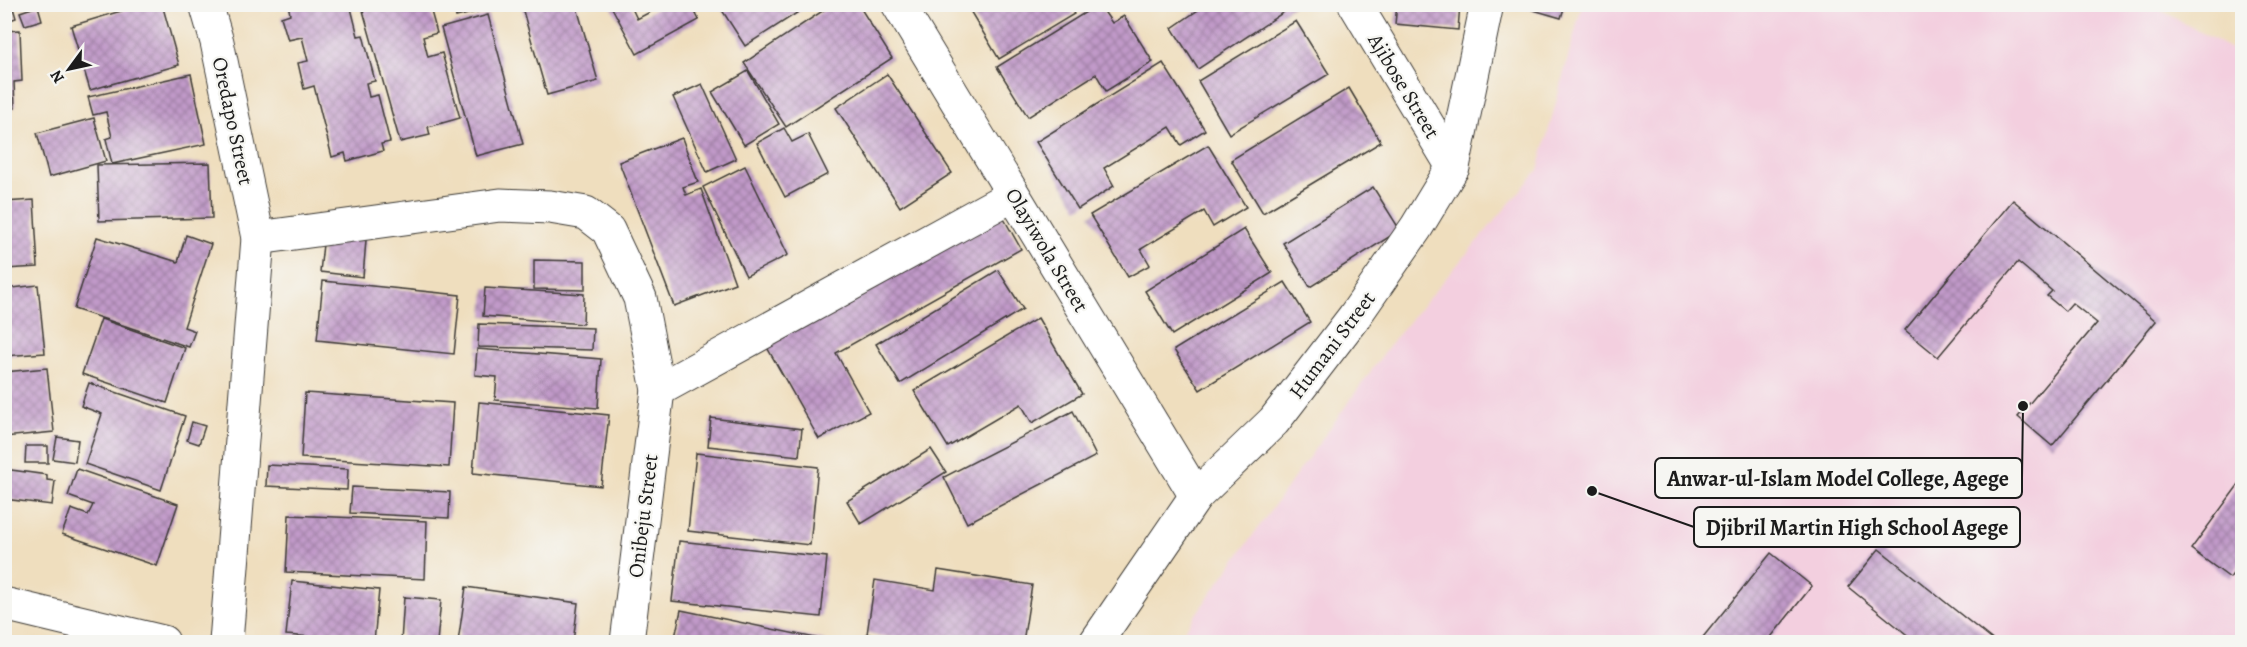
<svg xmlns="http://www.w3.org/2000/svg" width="2247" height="647" viewBox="0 0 2247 647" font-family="Alegreya,serif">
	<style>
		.built { fill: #f3cfdf }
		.building { fill: url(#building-cross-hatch) }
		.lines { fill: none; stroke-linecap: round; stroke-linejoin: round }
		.minor-casing { stroke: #3c3934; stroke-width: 35 }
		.minor { stroke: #fff; stroke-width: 33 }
		.labels { text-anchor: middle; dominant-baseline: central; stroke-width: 4.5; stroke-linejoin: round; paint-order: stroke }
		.street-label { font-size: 21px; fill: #1c1c1c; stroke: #f6f6f2 }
		.leader { fill: none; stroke: #1c1c1c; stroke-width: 2 }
		.callout-dot { fill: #1c1c1c; stroke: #f6f6f2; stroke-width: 2 }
		.callout { fill: #f6f6f2; stroke: #1c1c1c; stroke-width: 2 }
		.callout-label { font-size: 22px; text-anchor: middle; font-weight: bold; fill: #1c1c1c }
	</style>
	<defs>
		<pattern id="building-cross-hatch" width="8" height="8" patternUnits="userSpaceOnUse" patternTransform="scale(1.5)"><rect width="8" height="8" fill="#c19ac9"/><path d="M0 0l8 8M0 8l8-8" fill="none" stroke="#9c7da2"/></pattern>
	</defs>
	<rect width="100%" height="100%" fill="#f6f6f2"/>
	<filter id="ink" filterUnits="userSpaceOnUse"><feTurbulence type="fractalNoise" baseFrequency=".0167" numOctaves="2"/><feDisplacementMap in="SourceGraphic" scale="12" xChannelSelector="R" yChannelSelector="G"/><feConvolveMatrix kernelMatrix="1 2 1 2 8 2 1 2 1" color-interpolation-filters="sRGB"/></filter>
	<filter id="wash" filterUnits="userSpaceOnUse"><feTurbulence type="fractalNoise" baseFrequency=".008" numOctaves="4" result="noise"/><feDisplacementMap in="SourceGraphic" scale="24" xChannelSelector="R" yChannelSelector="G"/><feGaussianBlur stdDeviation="1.35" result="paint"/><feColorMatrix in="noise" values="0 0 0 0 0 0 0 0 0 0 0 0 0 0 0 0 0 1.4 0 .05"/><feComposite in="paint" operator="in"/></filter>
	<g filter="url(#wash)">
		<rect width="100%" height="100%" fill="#efdebe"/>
		<!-- built -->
		<polygon class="built" points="1582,5 2151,5 2242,55 2242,642 1176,642 1394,339 1538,170"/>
		<g id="blocks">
			<!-- building -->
			<g class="building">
				<polygon points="4,4 12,4 16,18 4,22"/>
				<polygon points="144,4 162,4 179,65 90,90 71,26"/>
				<polygon points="288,4 350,4 358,36 363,35 375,81 366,83 369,97 378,95 390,142 381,144 383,151 347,161 345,153 332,157 314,86 304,89 298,63 308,61 302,37 288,40 281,17 290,14"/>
				<polygon points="373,4 429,4 437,33 423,37 428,57 442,53 460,118 428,127 430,135 400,142 362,7"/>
				<polygon points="453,4 482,4 484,10 456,17"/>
				<polygon points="521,4 576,4 598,81 547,95"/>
				<polygon points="610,4 630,4 637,19 665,4 691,4 699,20 637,54"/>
				<polygon points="718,4 811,4 745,46"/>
				<polygon points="833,4 858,4 892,58 786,127 744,63"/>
				<polygon points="966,4 1068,4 1074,14 999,59"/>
				<polygon points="1099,4 1112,23 1124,16 1153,62 1106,91 1096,74 1028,117 997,67"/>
				<polygon points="1207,4 1296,4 1198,69 1172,28"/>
				<polygon points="1397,4 1460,4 1458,30 1395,24"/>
				<polygon points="1516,5 1565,5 1561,18"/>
				<polygon points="38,6 42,20 25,25 20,12"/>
				<polygon points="488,15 523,144 476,156 441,28"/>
				<polygon points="1296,21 1329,74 1229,134 1198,81"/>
				<polygon points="20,30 22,81 14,82 15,108 5,109 5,31"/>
				<polygon points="1163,63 1205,130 1181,145 1170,127 1104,168 1114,186 1078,209 1036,142"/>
				<polygon points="748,71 779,124 744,145 712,92"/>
				<polygon points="191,74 206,144 112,164 106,139 112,137 106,112 93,115 88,97"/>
				<polygon points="887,74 952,173 900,207 836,108"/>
				<polygon points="702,84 736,159 707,172 673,97"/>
				<polygon points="1349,88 1381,142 1263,213 1231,160"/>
				<polygon points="94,118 106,161 49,177 37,133"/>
				<polygon points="784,128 792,142 808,134 828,174 785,197 757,143"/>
				<polygon points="682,138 698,182 683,187 686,195 701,189 735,283 674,306 619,162"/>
				<polygon points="1208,145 1246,207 1213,227 1204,211 1141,249 1150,265 1128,277 1090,215"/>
				<polygon points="210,163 212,218 99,221 97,165"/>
				<polygon points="745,166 788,255 746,276 703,187"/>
				<polygon points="1373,187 1400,230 1310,287 1283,243"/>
				<polygon points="34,200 38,267 5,269 4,202"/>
				<polygon points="2013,200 2156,321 2052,446 2018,417 2097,323 2072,303 2065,311 2047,296 2052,291 2018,262 1938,357 1905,330"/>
				<polygon points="999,210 1021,249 836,353 869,412 819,439 764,342"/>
				<polygon points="1244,229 1272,273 1172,335 1145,291"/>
				<polygon points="186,235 211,244 184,327 195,331 189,347 74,309 97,237 178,262"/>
				<polygon points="324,235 366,240 363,277 320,272"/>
				<polygon points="534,260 585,261 585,290 534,289"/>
				<polygon points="998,270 1023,309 900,384 876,344"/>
				<polygon points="323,281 460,295 454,354 317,340"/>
				<polygon points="1285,282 1310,322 1200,390 1174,350"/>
				<polygon points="38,285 45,353 4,356 4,289"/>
				<polygon points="485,288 584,294 583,324 483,316"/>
				<polygon points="1038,318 1082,394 1032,423 1021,404 948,447 914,391"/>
				<polygon points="101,319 185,348 167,403 82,374"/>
				<polygon points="479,324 593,328 592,350 478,347"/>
				<polygon points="477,349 601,359 598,408 495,400 497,377 475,375"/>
				<polygon points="47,368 54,432 4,437 4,372"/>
				<polygon points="89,383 185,416 161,490 85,464 102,414 81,406"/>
				<polygon points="305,393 453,403 449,467 301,458"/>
				<polygon points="479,402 609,415 601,486 473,473"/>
				<polygon points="1073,411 1096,456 967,523 944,477"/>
				<polygon points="711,418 802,429 799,456 708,446"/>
				<polygon points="192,422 205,426 199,444 187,440"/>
				<polygon points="57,437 78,440 75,462 53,459"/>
				<polygon points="26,446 48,446 48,463 25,463"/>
				<polygon points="931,449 946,472 861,524 847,501"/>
				<polygon points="696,453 818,467 810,545 688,531"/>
				<polygon points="267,465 348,469 347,490 266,486"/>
				<polygon points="4,469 47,475 47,480 55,481 52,505 4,499"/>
				<polygon points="77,469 178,504 157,566 62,534 71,509 88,515 93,505 68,496"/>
				<polygon points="2242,480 2242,561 2230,578 2191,549"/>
				<polygon points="352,487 450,492 449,518 350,513"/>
				<polygon points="289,515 427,521 425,579 286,572"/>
				<polygon points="679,541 827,557 821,617 672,601"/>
				<polygon points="1879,549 1995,642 1916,642 1848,587"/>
				<polygon points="1771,553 1812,586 1767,642 1699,642"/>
				<polygon points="938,570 1032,585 1023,642 918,642 867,634 875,580 935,590"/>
				<polygon points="292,581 379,590 374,642 286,635"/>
				<polygon points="466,587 578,603 573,642 458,642"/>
				<polygon points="404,597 441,600 437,642 401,642"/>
				<polygon points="681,610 825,640 824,642 674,642"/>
			</g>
		</g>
	</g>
	<g filter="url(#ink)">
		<use href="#blocks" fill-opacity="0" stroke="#3c3934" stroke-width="1.5"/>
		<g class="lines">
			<!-- minor casing -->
			<g class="minor-casing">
				<g id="minor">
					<polyline points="206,4 217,42 258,238 226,642"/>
					<polyline points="898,4 1196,496"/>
					<polyline points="1355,4 1453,167"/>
					<polyline points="258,238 500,205 550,207 586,213 608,230 640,298 658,390 627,642"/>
					<polyline points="658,390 1013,195"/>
					<polyline points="4,604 163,642"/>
					<polyline points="1096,642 1196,496 1274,421 1354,317 1416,228 1453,167 1487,4"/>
				</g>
			</g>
			<!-- minor -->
			<use href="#minor" class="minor"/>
		</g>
	</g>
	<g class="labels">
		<!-- street labels -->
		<g class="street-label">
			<text transform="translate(1404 86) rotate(59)">Ajibose Street</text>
			<text transform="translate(233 121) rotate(78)">Oredapo Street</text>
			<text transform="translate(1047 250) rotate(59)">Olayiwola Street</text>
			<text transform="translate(1332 345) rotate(-53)">Humani Street</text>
			<text transform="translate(643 516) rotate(-83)">Onibeju Street</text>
		</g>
	</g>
	<!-- callouts -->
	<path class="leader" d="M2023 406L2022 478M1592 491L1694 527"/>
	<g class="callout-dot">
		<circle cx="2023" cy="406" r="6"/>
		<circle cx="1592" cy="491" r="6"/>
	</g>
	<g class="callout">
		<rect x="1655" y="458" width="367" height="40" rx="6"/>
		<rect x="1694" y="507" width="326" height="40" rx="6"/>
	</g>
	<g class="callout-label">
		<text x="1838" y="486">Anwar-ul-Islam Model College, Agege</text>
		<text x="1857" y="535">Djibril Martin High School Agege</text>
	</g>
	<!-- margin -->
	<rect width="2247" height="647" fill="none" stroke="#f6f6f2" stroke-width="24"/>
	<!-- north arrow -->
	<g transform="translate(69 69) rotate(237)" stroke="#f6f6f2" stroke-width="4.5" paint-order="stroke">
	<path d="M0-4.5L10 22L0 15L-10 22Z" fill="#1c1c1c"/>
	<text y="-9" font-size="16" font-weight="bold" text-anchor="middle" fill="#1c1c1c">N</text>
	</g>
</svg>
